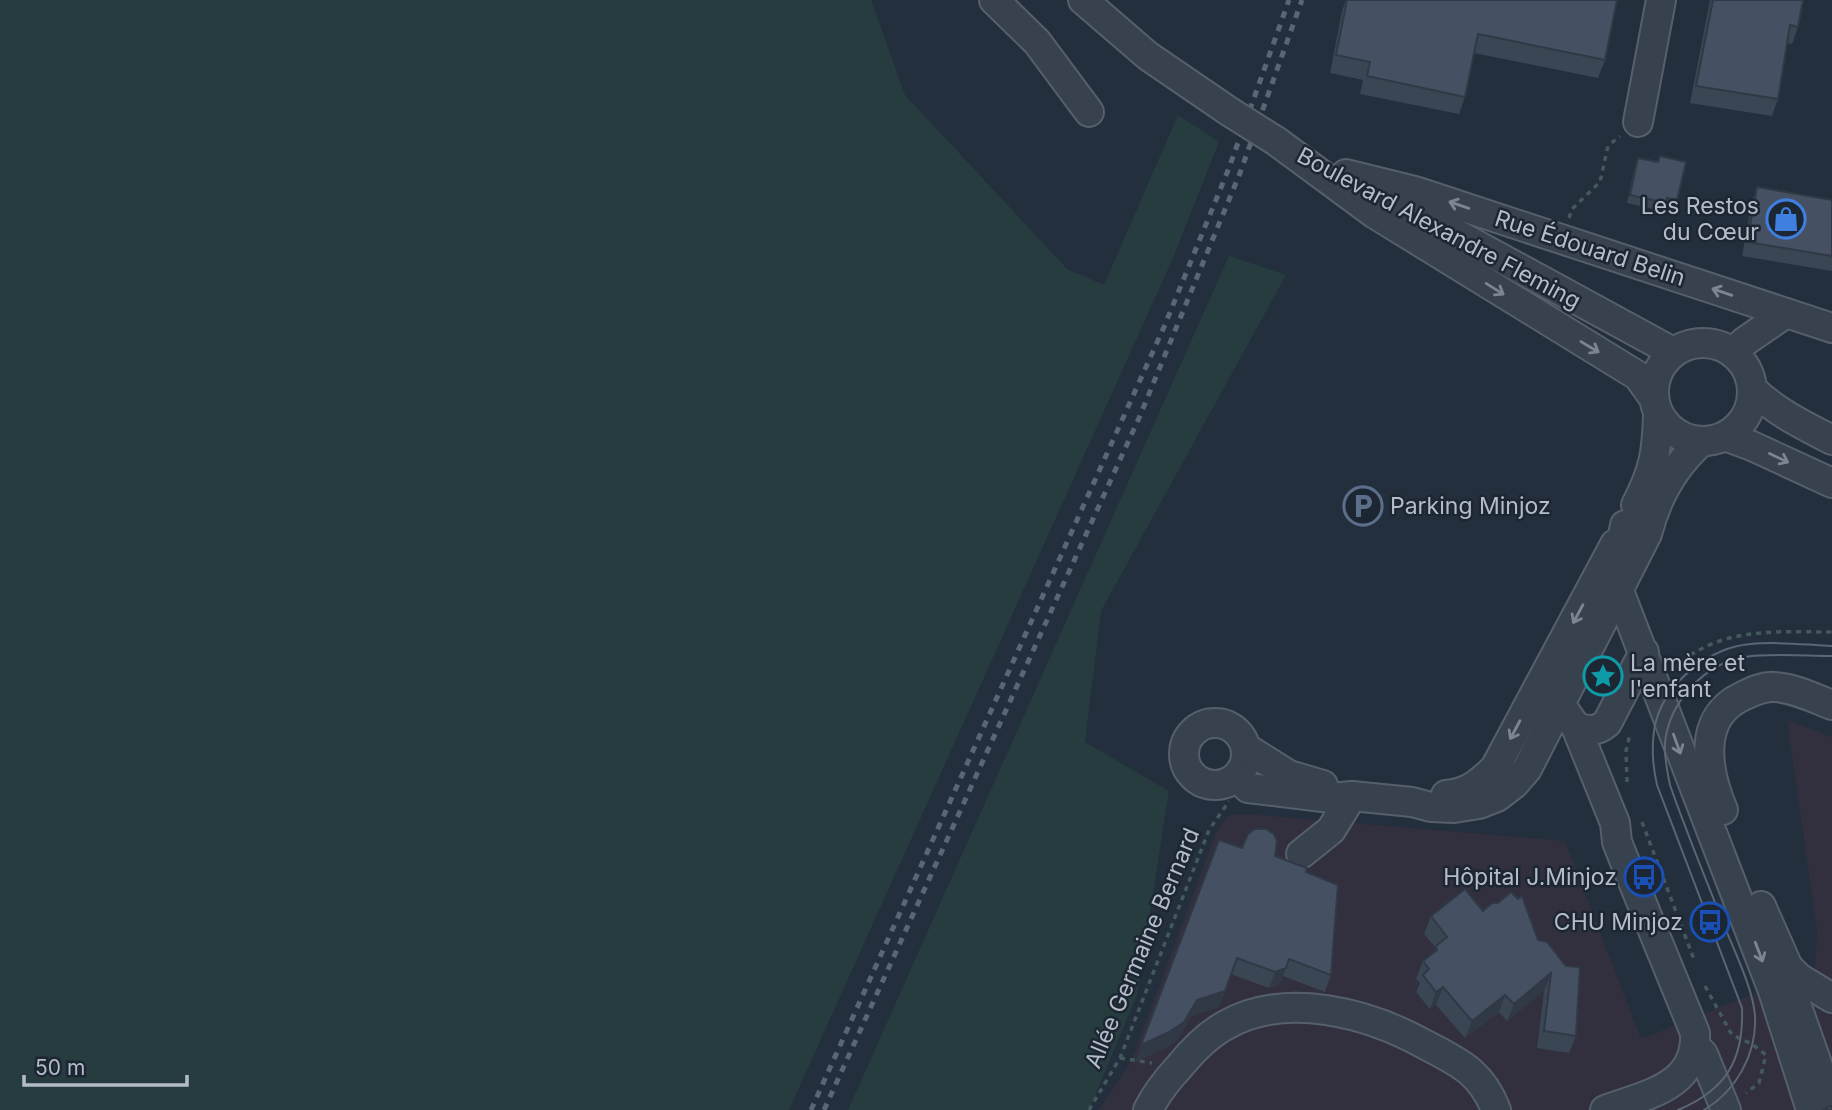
<svg xmlns="http://www.w3.org/2000/svg" width="1832" height="1110" viewBox="0 0 1832 1110" font-family="Inter,sans-serif">
	<style>
		.medical { fill: #32303f }
		.green { fill: #263c3f }
		.lines { fill: none; stroke-linecap: round; stroke-linejoin: round }
		.minor-casing { stroke: #565f6c; stroke-width: 32 }
		.path { stroke: #44595c; stroke-width: 3.5; stroke-dasharray: 5 5; stroke-linecap: butt }
		.minor { stroke: #38414e; stroke-width: 28 }
		.tram { stroke: #5a6575; stroke-width: 2 }
		.rail { stroke: #5a6575; stroke-width: 5; stroke-dasharray: 7 7; stroke-linecap: butt }
		.minor-bridge-casing { stroke: #565f6c; stroke-width: 32; stroke-linecap: butt }
		.minor-bridge { stroke: #38414e; stroke-width: 28 }
		.wall { fill: #3b4654 }
		.shaded-wall { fill: #303945 }
		.building { fill: #455162; stroke: #303945; stroke-width: 2 }
		.oneway { stroke: #7c8592 }
		.labels { text-anchor: middle; dominant-baseline: central; stroke-width: 5; stroke-linejoin: round; paint-order: stroke }
		.poi-label { font-size: 23px; fill: #b4bcc9; stroke: #1d2633; text-anchor: end }
		.street-label { font-size: 23px; fill: #b4bcc9; stroke: #1d2633 }
	</style>
	<rect width="100%" height="100%" fill="#242f3e"/>
	<!-- medical -->
	<polygon class="medical" points="1787,720 1832,737 1832,1110 1099,1110 1130,1064 1216,833 1228,816 1246,814 1565,841 1641,1039 1815,969 1817,929"/>
	<!-- green -->
	<g class="green">
		<polygon points="0,0 871,0 905,95 1067,269 1104,285 1178,115 1219,142 1173,258 789,1110 0,1110"/>
		<polygon points="1229,256 1286,275 1101,611 1085,742 1169,791 1137,995 1089,1110 848,1110"/>
	</g>
	<g class="lines">
		<!-- minor casing -->
		<g class="minor-casing">
			<g id="minor">
				<polyline points="994,0 1037,42 1089,112"/>
				<polyline points="1083,0 1148,56 1230,112"/>
				<polyline points="1638,122 1661,0"/>
				<polyline points="1276,141 1375,214 1638,376 1653,397"/>
				<polyline points="1346,174 1415,191 1832,328"/>
				<polyline points="1385,195 1673,352"/>
				<circle cx="1703" cy="392" r="49"/>
				<polyline points="1733,353 1744,342 1786,313"/>
				<path d="M1752,389C1776,412 1803,425 1832,440"/>
				<polyline points="1725,436 1752,446 1832,483"/>
				<path d="M1636,505C1654,470 1657,453 1658,414"/>
				<polyline points="1625,525 1617,568 1619,591 1773,991 1811,1110"/>
				<path d="M1560,704L1576,727L1615,823L1617,842L1625,862L1695,1033C1698,1087 1645,1095 1605,1110"/>
				<circle cx="1215" cy="754" r="31"/>
				<path d="M1576,727C1589,731 1596,732 1607,723L1644,652"/>
				<polyline points="1246,748 1289,775 1323,785"/>
				<path d="M1237,777L1248,788L1331,798L1352,796L1412,802L1431,807L1454,808L1479,804L1497,797L1514,784L1527,769L1647,534C1656,499 1674,466 1701,442"/>
				<path d="M1446,795C1468,793 1480,783 1495,768L1615,544"/>
				<path d="M1723,810C1707,772 1696,717 1743,696C1753,691 1764,686 1775,687C1794,688 1814,698 1832,705"/>
				<polyline points="1301,854 1331,830 1352,796"/>
				<polyline points="1761,906 1788,967 1799,978 1832,998"/>
				<polyline points="1797,994 1796,1004 1832,1106"/>
				<polyline points="1696,1047 1703,1054 1726,1110"/>
				<path d="M1148,1110C1156,1094 1167,1080 1179,1067C1192,1051 1207,1035 1226,1025C1286,991 1368,1013 1424,1044C1458,1062 1481,1071 1496,1110"/>
			</g>
		</g>
		<!-- path -->
		<g class="path">
			<polyline points="1569,218 1572,209 1600,182 1608,146 1620,136"/>
			<path d="M1675,668C1718,626 1777,632 1832,632"/>
			<polyline points="1627,782 1626,751 1630,734"/>
			<polyline points="1642,822 1695,962"/>
			<polyline points="1705,986 1732,1035 1752,1044 1766,1055 1759,1083 1746,1093"/>
			<polyline points="1120,1058 1152,1063"/>
			<polyline points="1089,1110 1120,1058 1209,830 1229,801"/>
		</g>
		<!-- minor -->
		<use href="#minor" class="minor"/>
		<!-- tram -->
		<g class="tram">
			<path d="M1678,1110C1726,1090 1744,1060 1742,1008L1657,785C1652,763 1651,742 1656,721C1667,681 1711,647 1751,644C1778,641 1806,645 1832,646"/>
			<path d="M1704,1110C1736,1091 1757,1054 1755,1016C1753,989 1736,955 1726,930C1707,882 1687,834 1670,785C1667,771 1664,756 1665,742C1670,701 1704,664 1745,657C1768,653 1807,656 1832,656"/>
		</g>
		<!-- rail -->
		<g class="rail">
			<polyline points="811,1110 1164,327 1229,168 1289,0"/>
			<polyline points="824,1110 1139,418 1240,173 1302,0"/>
		</g>
		<!-- minor-bridge casing -->
		<g class="minor-bridge-casing">
			<polyline id="minor-bridge" points="1230,112 1276,141"/>
		</g>
		<!-- minor-bridge -->
		<use href="#minor-bridge" class="minor-bridge"/>
	</g>
	<!-- wall -->
	<g class="wall">
		<polygon points="1346,0 1617,0 1605,60 1598,78 1474,53 1465,97 1459,114 1360,94 1363,80 1330,73 1342,11"/>
		<polygon points="1710,0 1803,0 1798,27 1792,44 1787,43 1778,99 1772,116 1690,103"/>
		<polygon points="1660,156 1677,200 1674,209 1665,207 1663,211 1627,203 1635,166 1638,158 1658,162"/>
		<polygon points="1757,187 1832,200 1832,271 1742,256 1752,201"/>
		<polygon points="1242,848 1275,856 1306,872 1331,975 1325,992 1283,976 1280,984 1269,988 1231,974 1219,1007 1191,1016 1178,1039 1163,1049 1135,1062"/>
		<polygon points="1483,911 1538,940 1576,1036 1569,1053 1537,1048 1544,991 1507,1021 1499,1012 1465,1038 1436,1005 1430,1009 1416,992 1420,983 1416,979 1423,961 1434,952 1436,948 1424,934 1431,916"/>
	</g>
	<!-- shaded-wall -->
	<g class="shaded-wall">
		<polygon points="1286,968 1280,984 1269,988 1275,972"/>
		<polygon points="1551,973 1544,991 1507,1021 1514,1004"/>
		<polygon points="1443,987 1436,1005 1430,1009 1436,992"/>
		<polygon points="1225,991 1219,1007 1191,1016 1178,1039 1163,1049 1135,1062 1141,1045 1197,1000"/>
		<polygon points="1505,995 1499,1012 1465,1038 1472,1021"/>
	</g>
	<!-- building -->
	<g class="building">
		<polygon points="1347,0 1617,0 1605,60 1478,34 1465,97 1367,76 1370,62 1336,55"/>
		<polygon points="1713,0 1803,0 1798,27 1790,25 1778,99 1696,86"/>
		<polygon points="1660,156 1686,162 1677,200 1667,198 1666,203 1630,195 1638,158 1658,162"/>
		<polygon points="1757,187 1832,200 1832,256 1747,242"/>
		<polygon points="1255,829 1266,829 1274,834 1277,841 1275,856 1307,868 1306,872 1338,885 1331,975 1289,959 1286,968 1275,972 1237,958 1225,991 1197,1000 1184,1022 1169,1032 1141,1045 1219,840 1242,848 1248,834"/>
		<polygon points="1465,889 1483,911 1492,903 1498,903 1511,892 1518,899 1522,896 1538,940 1547,942 1566,966 1580,967 1576,1036 1544,1031 1551,973 1514,1004 1505,995 1472,1021 1443,987 1436,992 1423,975 1429,969 1423,961 1437,950 1436,946 1447,937 1431,916"/>
		<polygon points="1831,1106 1832,1106 1832,1110 1822,1110"/>
	</g>
	<!-- one-way arrows -->
	<defs><path id="oneway-shaft" d="M-6 0H5M1.5-3L5.5 0L1.5 3" fill="none" stroke-width="1.6" stroke-linecap="round" stroke-linejoin="round" transform="scale(1.75)"/></defs>
	<g class="oneway">
		<use href="#oneway-shaft" transform="translate(1459 205) rotate(-161)"/>
		<use href="#oneway-shaft" transform="translate(1495 289) rotate(32)"/>
		<use href="#oneway-shaft" transform="translate(1722 292) rotate(-161)"/>
		<use href="#oneway-shaft" transform="translate(1590 347) rotate(31)"/>
		<use href="#oneway-shaft" transform="translate(1779 458) rotate(25)"/>
		<use href="#oneway-shaft" transform="translate(1578 614) rotate(118)"/>
		<use href="#oneway-shaft" transform="translate(1515 730) rotate(118)"/>
		<use href="#oneway-shaft" transform="translate(1677 744) rotate(70)"/>
		<use href="#oneway-shaft" transform="translate(1759 952) rotate(69)"/>
	</g>
	<!-- icons -->
	<defs>
		<g id="shop-ring" transform="scale(2.0125)"><circle r="9.5" fill="#1d2633" stroke="#3f7fe0" stroke-width="1.5"/><path d="M-5-2.5h2.3a2.7 3.5 0 0 1 5.4 0H5L5.5 6h-11ZM-1.5-2.5h3a1.5 2.3 0 0 0-3 0Z" fill="#3f7fe0"/></g>
		<g id="parking-ring" transform="scale(2.0125)"><circle r="9.5" fill="#1d2633" stroke="#5c6f8a" stroke-width="1.5"/><path d="M-3.5-5.5H1a3.5 3.5 0 0 1 0 7H-1V5.5H-3.5ZM-1-3.4V-.6H.8a1.4 1.4 0 0 0 0-2.8Z" fill="#5c6f8a"/></g>
		<g id="sight-ring" transform="scale(2.0125)"><circle r="9.5" fill="#1d2633" stroke="#0f9aa8" stroke-width="1.5"/><path d="M0-6L1.8-2.2L6-1.7L2.9 1.2L3.7 5.4L0 3.3L-3.7 5.4L-2.9 1.2L-6-1.7L-1.8-2.2Z" fill="#0f9aa8"/></g>
		<g id="bus-ring" transform="scale(2.0125)"><circle r="9.5" fill="#1d2633" stroke="#1a4fb4" stroke-width="1.5"/><path d="M-5-6H5V4H4V6H2V4H-2V6H-4V4H-5ZM-3.5-4V0h7V-4ZM-3.5 1.2v1.5H-2V1.2ZM2 1.2v1.5H3.5V1.2Z" fill="#1a4fb4"/></g>
	</defs>
	<g fill-rule="evenodd">
		<use href="#shop-ring" x="1786" y="219"/>
		<use href="#parking-ring" x="1363" y="506"/>
		<use href="#sight-ring" x="1603" y="676"/>
		<use href="#bus-ring" x="1644" y="877"/>
		<use href="#bus-ring" x="1710" y="922"/>
	</g>
	<g class="labels">
		<!-- poi labels -->
		<g class="poi-label">
			<text x="1759" y="206">Les Restos<tspan x="1759" dy="26">du Cœur</tspan></text>
			<text x="1390" y="506" text-anchor="start">Parking Minjoz</text>
			<text x="1630" y="663" text-anchor="start">La mère et<tspan x="1630" dy="26">l'enfant</tspan></text>
			<text x="1617" y="877">Hôpital J.Minjoz</text>
			<text x="1683" y="922">CHU Minjoz</text>
		</g>
		<!-- street labels -->
		<g class="street-label">
			<text transform="translate(1439 228) rotate(28)">Boulevard Alexandre Fleming</text>
			<text transform="translate(1590 248) rotate(18)">Rue Édouard Belin</text>
			<text transform="translate(1142 948) rotate(-67)">Allée Germaine Bernard</text>
		</g>
	</g>
	<!-- scale -->
	<path d="M24 1075v10h163v-10" fill="none" stroke="#b4bcc9" stroke-width="3.5"/>
	<text x="35" y="1075" font-size="21" fill="#b4bcc9" stroke="#1d2633" stroke-width="5" paint-order="stroke">50 m</text>
</svg>
